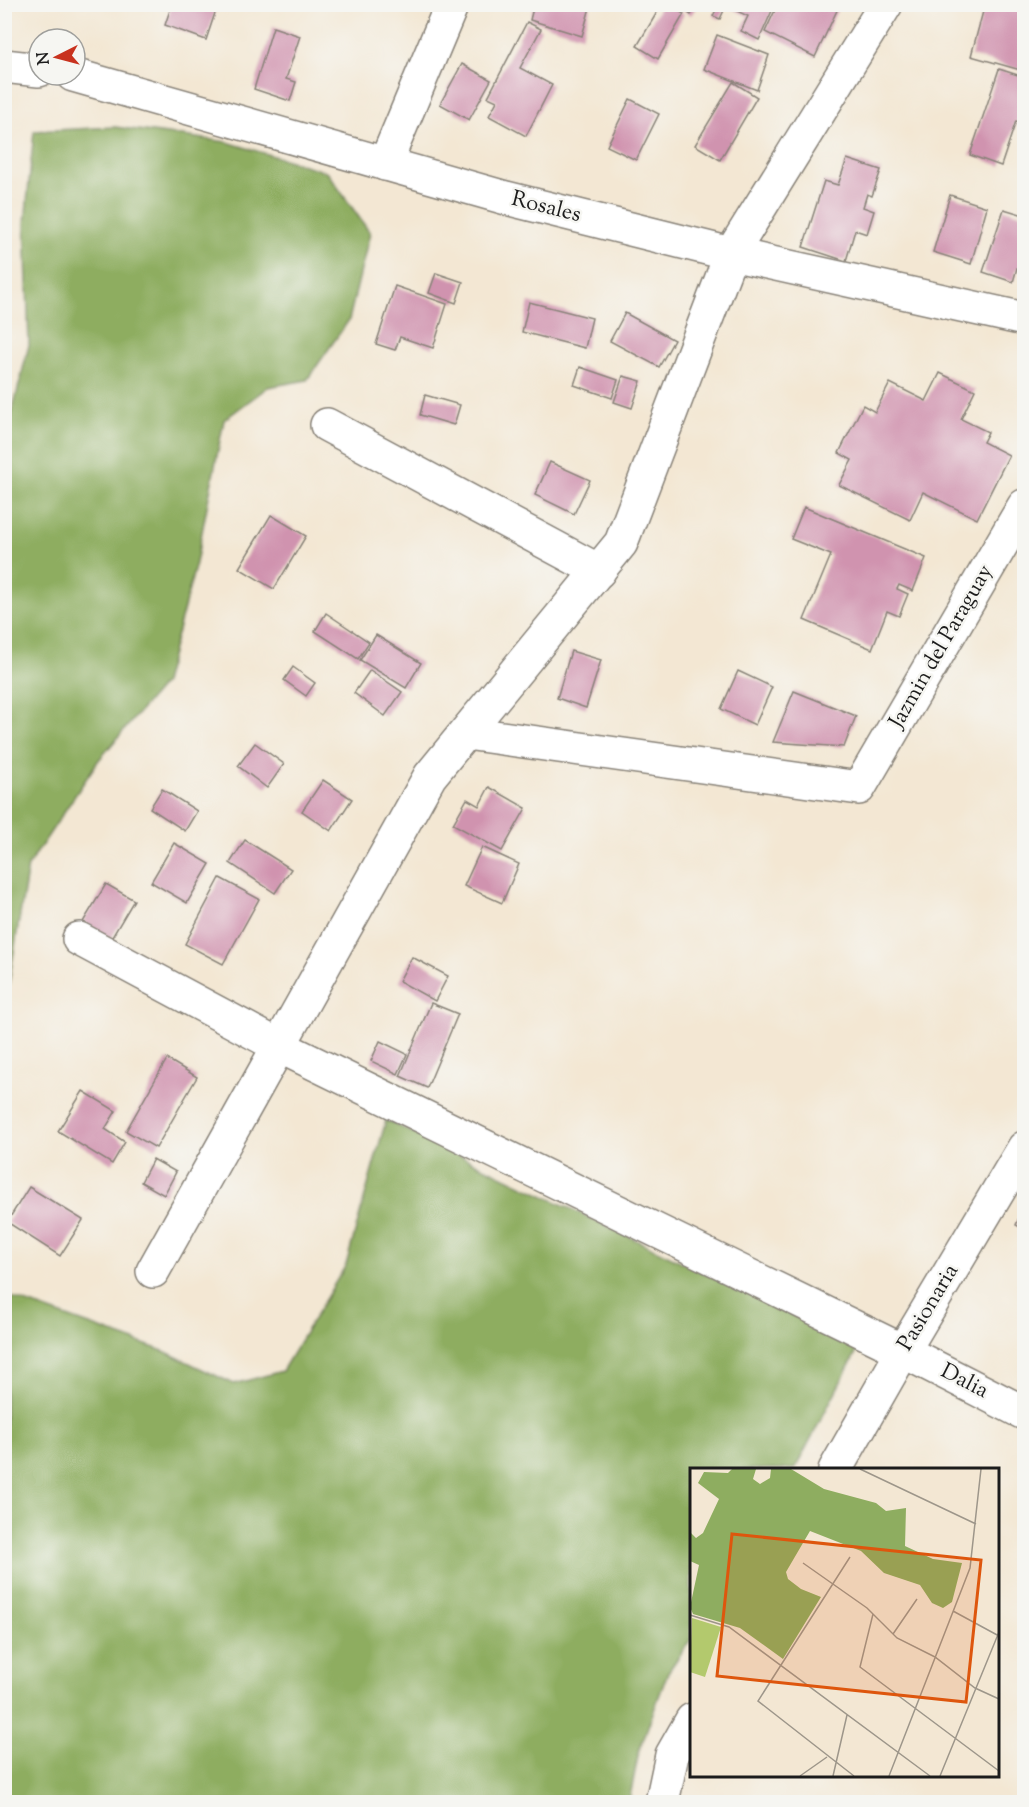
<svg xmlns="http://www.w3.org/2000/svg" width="1029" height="1807" viewBox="0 0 1029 1807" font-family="'Sorts Mill Goudy',serif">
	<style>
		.forest { fill: #8ead60; stroke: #55643e; stroke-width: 1.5 }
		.building { fill: #d093af }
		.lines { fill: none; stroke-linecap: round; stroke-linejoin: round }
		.street-casing { stroke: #888278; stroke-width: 36 }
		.street { stroke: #fff; stroke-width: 33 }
		.labels { text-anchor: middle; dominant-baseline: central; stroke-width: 5; stroke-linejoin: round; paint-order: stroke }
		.street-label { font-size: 22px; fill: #1c1c1c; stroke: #f6f6f2 }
		.inset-road { fill: none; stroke: #9d968a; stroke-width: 1.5 }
		.view { fill: #de560d; fill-opacity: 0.15; stroke: #de560d; stroke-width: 3 }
		.inset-edge { fill: none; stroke: #1c1c1c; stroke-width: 3 }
	</style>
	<rect width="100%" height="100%" fill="#f6f6f2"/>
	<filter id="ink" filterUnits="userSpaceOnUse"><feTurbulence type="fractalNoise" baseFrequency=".0167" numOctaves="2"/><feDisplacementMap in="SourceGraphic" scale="12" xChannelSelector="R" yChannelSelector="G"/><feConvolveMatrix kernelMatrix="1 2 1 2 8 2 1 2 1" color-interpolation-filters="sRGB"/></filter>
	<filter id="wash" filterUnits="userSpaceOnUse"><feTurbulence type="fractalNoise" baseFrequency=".008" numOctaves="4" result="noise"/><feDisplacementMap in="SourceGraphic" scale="24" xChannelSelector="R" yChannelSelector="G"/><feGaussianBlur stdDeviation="1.35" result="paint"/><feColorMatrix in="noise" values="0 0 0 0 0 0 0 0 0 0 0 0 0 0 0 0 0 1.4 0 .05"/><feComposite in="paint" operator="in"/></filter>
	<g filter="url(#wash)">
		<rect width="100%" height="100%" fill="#f3e7d3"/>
		<!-- forest -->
		<g class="forest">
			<polygon points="115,127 227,142 327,172 370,233 349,320 307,380 268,387 224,420 196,563 164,683 98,761 28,866 5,1007 4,444 29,345 25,223 34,131"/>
			<polygon points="386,1120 859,1347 795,1469 692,1470 691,1639 668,1672 639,1751 629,1802 5,1802 5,1295 166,1352 234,1384 282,1371 346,1265"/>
		</g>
		<g id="blocks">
			<!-- building -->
			<g class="building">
				<polygon points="172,4 218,4 206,40 165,25"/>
				<polygon points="534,4 591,4 582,36 530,20"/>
				<polygon points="662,4 667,4 684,14 658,59 637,46"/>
				<polygon points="674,4 698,4 691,15"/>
				<polygon points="719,4 749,5 758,9 760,4 775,4 759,40 741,31 748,16 726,6 720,19 713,16"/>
				<polygon points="778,4 840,4 815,57 765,32"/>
				<polygon points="985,4 1024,6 1024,71 971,56"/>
				<polygon points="527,22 541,29 520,68 552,85 526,136 489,116 497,101 488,97"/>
				<polygon points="273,27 300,36 286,79 296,82 290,101 254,89"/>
				<polygon points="717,35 769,55 757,90 704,69"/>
				<polygon points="462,64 491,80 469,120 440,104"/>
				<polygon points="999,69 1024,77 1024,124 1016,121 1001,166 970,155"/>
				<polygon points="733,82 757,97 720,160 695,145"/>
				<polygon points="630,99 659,114 636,160 607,146"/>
				<polygon points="847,159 881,170 872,196 867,194 863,207 874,211 867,234 855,230 846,261 803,247 824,181 838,185"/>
				<polygon points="950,195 987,207 971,264 933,252"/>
				<polygon points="1004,209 1024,215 1024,271 1017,268 1013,282 983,272"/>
				<polygon points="436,273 463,282 456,303 429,293"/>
				<polygon points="395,286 447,304 433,348 400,337 395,350 376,344"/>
				<polygon points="529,302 592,318 585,348 522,332"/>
				<polygon points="625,313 674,340 659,367 610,341"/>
				<polygon points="580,367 618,380 612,398 574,385"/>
				<polygon points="940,373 975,390 961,419 988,432 983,442 1009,455 977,519 923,492 910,520 839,485 852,460 839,453 863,405 875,412 890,383 926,401"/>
				<polygon points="623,376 641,381 632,408 614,402"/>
				<polygon points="425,395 460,405 454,425 420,415"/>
				<polygon points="550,462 590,480 574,514 535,495"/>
				<polygon points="804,507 926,558 913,591 899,585 897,589 908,594 899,616 887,611 872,649 804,620 831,555 791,539"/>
				<polygon points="271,515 306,536 274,589 239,568"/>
				<polygon points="326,613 369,642 358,659 315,631"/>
				<polygon points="376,635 421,663 406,688 360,660"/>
				<polygon points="571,651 601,660 586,708 557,698"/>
				<polygon points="293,667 315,683 306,696 284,680"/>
				<polygon points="370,670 402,692 385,716 354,693"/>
				<polygon points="738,671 772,687 755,725 721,709"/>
				<polygon points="794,691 856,716 844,747 773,742"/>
				<polygon points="255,743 284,764 267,788 238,766"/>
				<polygon points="323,780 352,799 331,831 302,811"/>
				<polygon points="489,787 526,808 502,851 453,824 467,799 479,806"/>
				<polygon points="162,789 197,811 185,831 150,808"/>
				<polygon points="245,840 291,869 275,893 230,863"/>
				<polygon points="174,843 210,864 187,903 151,882"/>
				<polygon points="482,847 519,864 502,903 464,886"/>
				<polygon points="220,878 259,899 223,964 185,944"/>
				<polygon points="106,884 134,900 111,939 83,922"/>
				<polygon points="412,957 448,976 435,1001 399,981"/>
				<polygon points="431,1003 458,1014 427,1088 400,1076"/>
				<polygon points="380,1041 407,1054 398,1074 371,1061"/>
				<polygon points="167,1059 197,1077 156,1148 126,1131"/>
				<polygon points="83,1091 116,1111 105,1129 125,1142 112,1164 58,1131"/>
				<polygon points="153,1159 176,1172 164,1195 141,1182"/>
				<polygon points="29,1187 83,1220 60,1256 7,1222"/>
				<polygon points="1024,1206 1024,1229 1016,1225"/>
			</g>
		</g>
	</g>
	<g filter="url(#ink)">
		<use href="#blocks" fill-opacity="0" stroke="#888278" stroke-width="1.5"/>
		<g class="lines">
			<!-- street casing -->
			<g class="street-casing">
				<g id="street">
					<polyline points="4,66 39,70"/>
					<polyline points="73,75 506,198 731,254 1024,319"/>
					<polyline points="385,164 452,4"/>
					<polyline points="327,425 599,571"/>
					<polyline points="466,733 859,788 1024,506"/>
					<polyline points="79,939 279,1046 903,1351 1024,1413"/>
					<polyline points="153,1271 430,776 621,543 731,254 886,4"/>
					<polyline points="835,1470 903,1351 1024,1148"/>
					<polyline points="662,1802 672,1755 692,1720"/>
				</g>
			</g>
			<!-- street -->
			<use href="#street" class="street"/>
		</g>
	</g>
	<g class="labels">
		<!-- street labels -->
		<g class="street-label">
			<text transform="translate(546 208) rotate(14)">Rosales</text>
			<text transform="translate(942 647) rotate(-60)">Jazmin del Paraguay</text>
			<text transform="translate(929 1308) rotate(-59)">Pasionaria</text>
			<text transform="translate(964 1382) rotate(27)">Dalia</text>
		</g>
	</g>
	<!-- overview -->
	<g transform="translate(690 1468)">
		<rect width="309" height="309" fill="#f3e7d3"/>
		<path d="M2,150L31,159L15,209L0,204Z" fill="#b3c96d"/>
		<path d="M42,1H66L63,11L70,16L80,10L81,1H101L134,21L186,35L196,43L216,40L215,78L243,91L272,95L262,134L253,140L242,135L230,117L194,105L171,83L120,63L96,104L98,111L111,121L131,129L93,191L50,160L3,146L0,139L9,97L0,93V64L6,70L13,65L29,31L8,15L14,4L38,5Z" fill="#8ead60"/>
		<path class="inset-road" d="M170,1L286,56M160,89L68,233L164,308M113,95L177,140L207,170L245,189L285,220L309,231M263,143L309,168M183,146L170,199L309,303M0,147L39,159L240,308M203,166L227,131M110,308L137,289M143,308L157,247M199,308L280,100L291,1M250,308L309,164"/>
		<path class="view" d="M42,66L291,92L276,234L27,208Z"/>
		<rect width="309" height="309" class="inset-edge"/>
	</g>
	<!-- margin -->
	<rect width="1029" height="1807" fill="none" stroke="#f6f6f2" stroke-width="24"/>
	<!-- north arrow -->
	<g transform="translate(57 57) rotate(264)"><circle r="28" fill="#f6f6f2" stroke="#9f9f9c" stroke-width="1.5"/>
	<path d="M0-4.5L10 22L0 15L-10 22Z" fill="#c8321e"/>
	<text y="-9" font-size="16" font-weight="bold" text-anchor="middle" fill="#1c1c1c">N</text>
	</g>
</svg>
